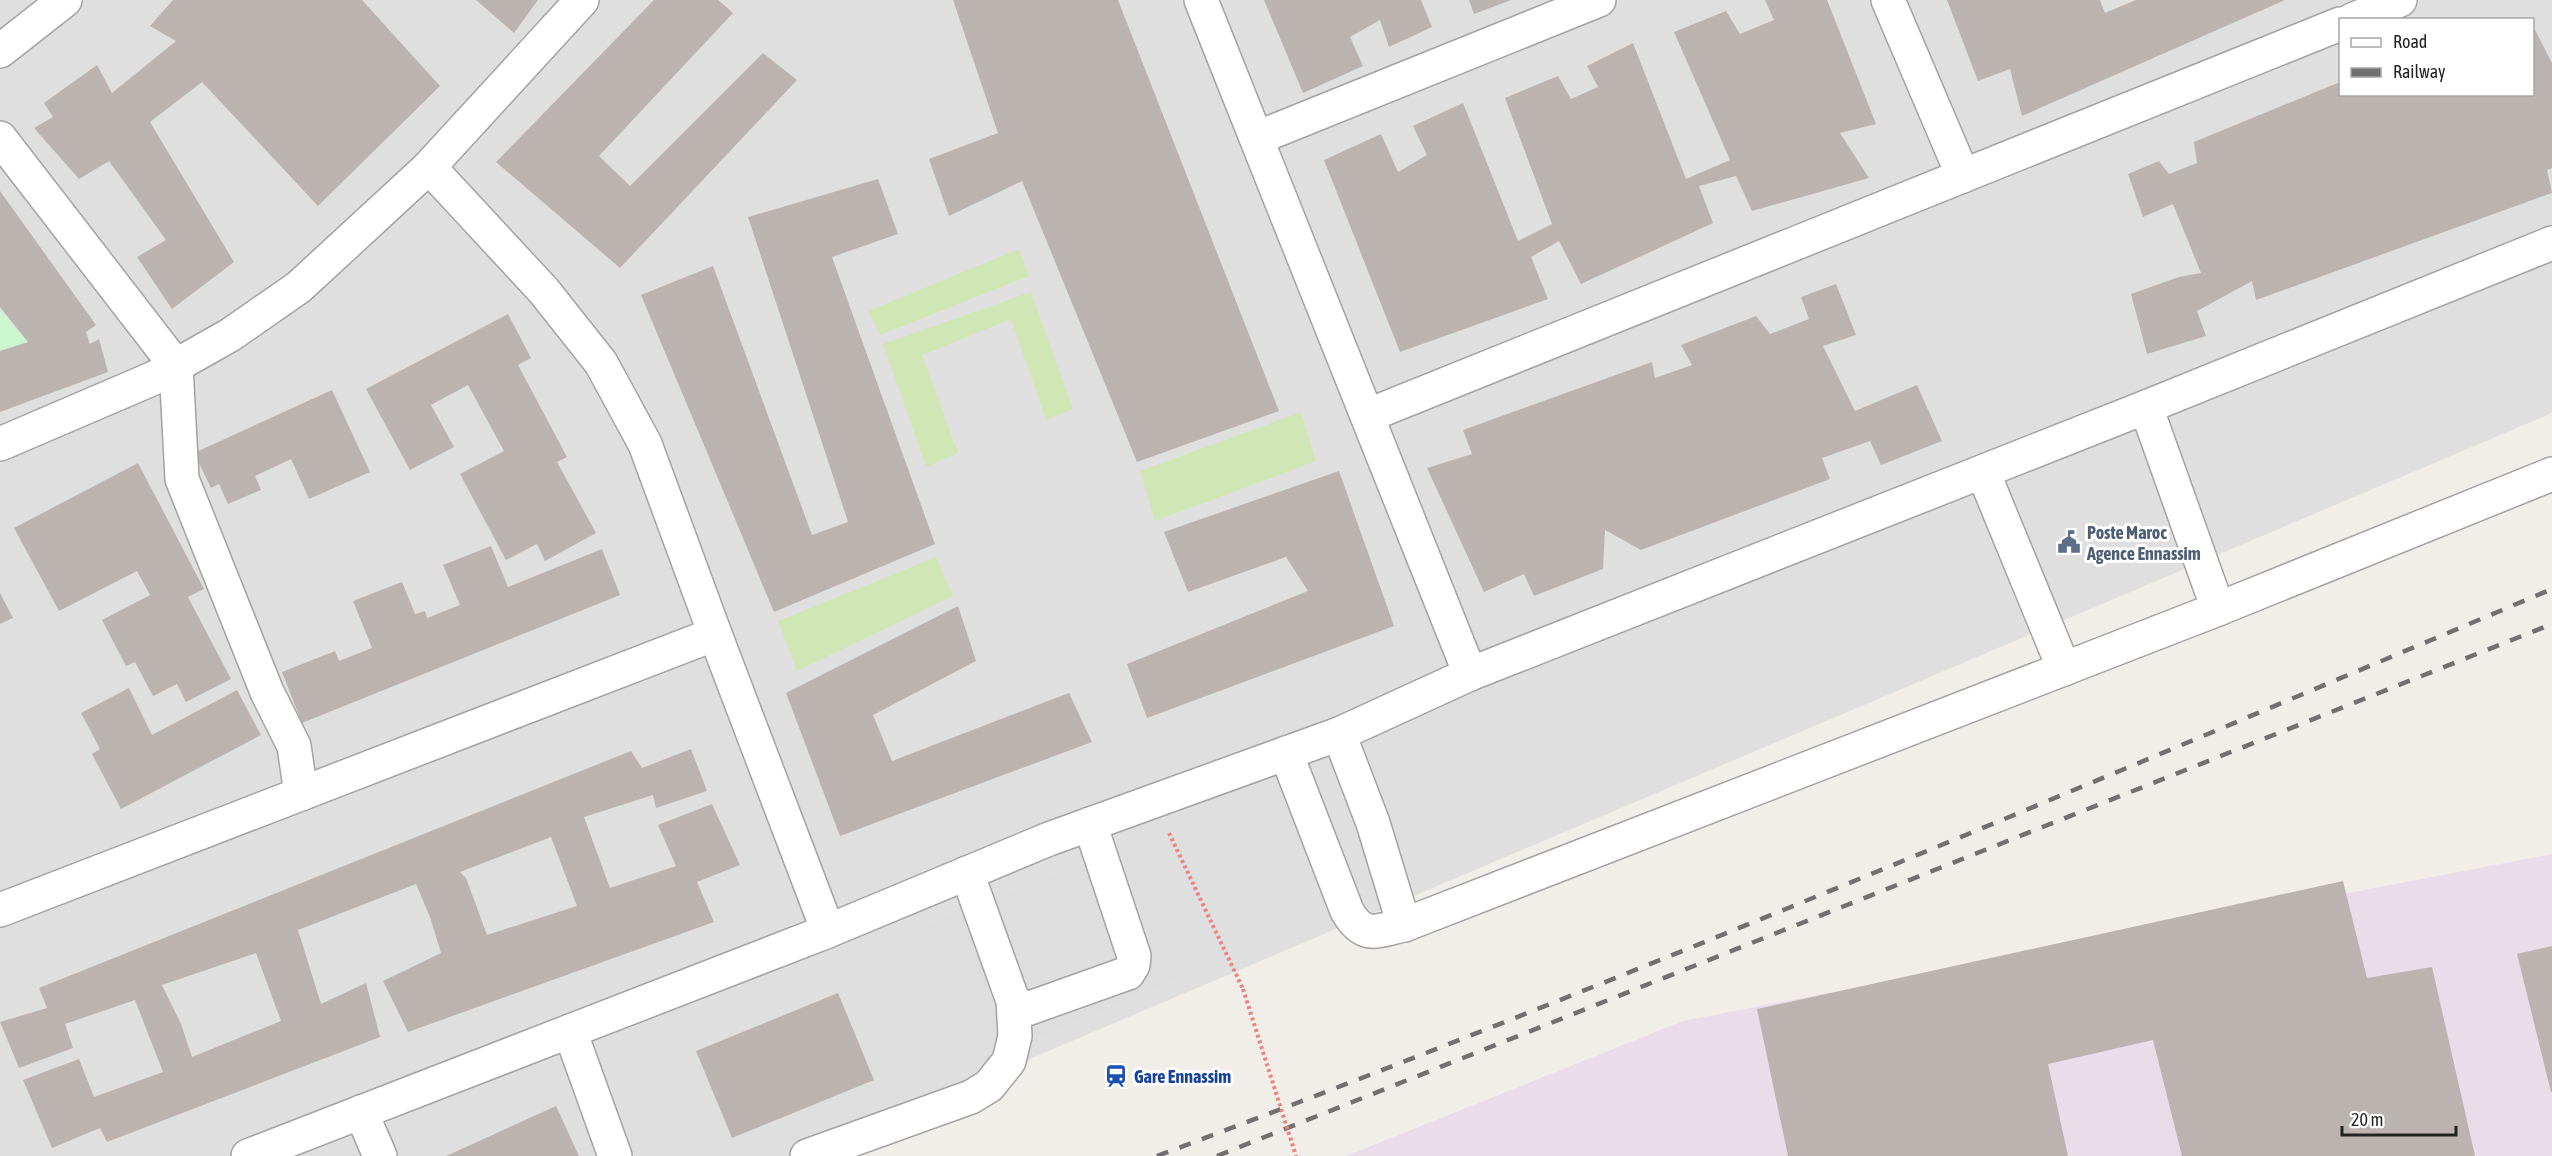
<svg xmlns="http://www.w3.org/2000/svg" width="2552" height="1156" viewBox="0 0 2552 1156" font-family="'Asap Condensed',sans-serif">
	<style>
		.residential { fill: #e0dfdf; fill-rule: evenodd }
		.industrial { fill: #eadce8 }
		.grass { fill: #d0e6b5 }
		.park { fill: #ccf6cd }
		.parking { fill: #dedede }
		.building { fill: #bbb3af; fill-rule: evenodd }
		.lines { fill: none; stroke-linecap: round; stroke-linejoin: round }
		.minor-casing { stroke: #a3a3a3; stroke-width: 36 }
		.path { stroke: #ee827e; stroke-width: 4; stroke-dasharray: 3 3; stroke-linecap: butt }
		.minor { stroke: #fff; stroke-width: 33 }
		.rail { stroke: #707070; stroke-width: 4.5; stroke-dasharray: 12 12; stroke-linecap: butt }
		.path-bridge { stroke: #ee827e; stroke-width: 4; stroke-dasharray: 3 3; stroke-linecap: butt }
		.labels { text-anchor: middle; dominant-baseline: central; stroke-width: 6; stroke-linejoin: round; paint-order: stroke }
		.service-label { font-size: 18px; font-weight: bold; fill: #4e5e75; stroke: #fff; text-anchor: start }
		.transit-label { font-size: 18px; font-weight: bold; fill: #164399; stroke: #fff; text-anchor: start }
	</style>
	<rect width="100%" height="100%" fill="#f1eeea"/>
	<!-- residential -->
	<path class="residential" d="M0,0H2552V413L801,1156H0ZM2340,20H2532V94H2340Z"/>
	<!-- industrial -->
	<polygon class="industrial" points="2552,854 2552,1156 1346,1156 1683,1021"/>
	<!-- grass -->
	<g class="grass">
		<polygon points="1019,249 1029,276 880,335 868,311"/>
		<polygon points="1031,292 1073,409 1046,420 1011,319 922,355 958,453 926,467 883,344"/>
		<polygon points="1301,412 1316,461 1155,521 1140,471"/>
		<polygon points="936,557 953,596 797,671 778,621"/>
	</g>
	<!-- park -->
	<polygon class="park" points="0,310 28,342 0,351"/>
	<!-- parking -->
	<polygon class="parking" points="1132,845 1181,976 979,1063 928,925"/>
	<!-- building -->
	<g class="building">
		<polygon points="173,0 362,0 440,86 318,206 202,82 150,122 234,262 172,309 137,257 166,240 109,161 79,179 34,128 53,117 44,103 97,65 112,93 176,41 150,26"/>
		<polygon points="476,0 538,0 514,33"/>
		<polygon points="654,0 718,0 733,13 599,156 630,186 763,53 797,80 620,268 496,162"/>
		<polygon points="953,0 1118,0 1279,411 1137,462 1022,181 949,216 929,159 998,133"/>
		<polygon points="1264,0 1421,0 1432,27 1389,47 1380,20 1350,37 1363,66 1303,93"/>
		<polygon points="1469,0 1511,0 1474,14"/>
		<polygon points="1765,0 1827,0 1876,124 1840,133 1869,178 1752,211 1736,176 1699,186 1713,223 1581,284 1559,241 1531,257 1548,299 1400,352 1324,160 1381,134 1398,172 1427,155 1413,126 1463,103 1518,241 1552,224 1505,98 1558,76 1571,99 1598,87 1587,66 1633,43 1686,179 1730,160 1674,32 1726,11 1740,34 1774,20"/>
		<polygon points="1947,0 2100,0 2105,13 2136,0 2285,0 2022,116 2010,69 1978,81"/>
		<polygon points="2534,28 2552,63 2552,168 2547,170 2552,193 2256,300 2252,281 2197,311 2206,336 2147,354 2131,294 2179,277 2201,273 2173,204 2143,217 2128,174 2159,161 2169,174 2197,163 2194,142 2340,82 2340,94 2532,94 2532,29"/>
		<polygon points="878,179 898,234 832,257 935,544 774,612 641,295 713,266 812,535 848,522 748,217"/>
		<polygon points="0,191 96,325 86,332 90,344 99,339 108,372 0,412 0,351 28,342 0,307"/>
		<polygon points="1836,284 1856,335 1823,346 1855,411 1917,385 1942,441 1881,465 1870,441 1822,458 1830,479 1641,550 1605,530 1603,569 1534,596 1524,574 1484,592 1427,468 1472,454 1463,430 1652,362 1655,378 1692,365 1681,345 1756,316 1770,334 1809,319 1801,297"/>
		<polygon points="508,314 531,358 518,365 567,457 557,462 596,533 545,561 537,544 506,560 460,474 504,451 468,385 431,405 454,447 410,470 366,389"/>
		<polygon points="332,390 370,472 309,499 291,459 255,476 261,490 228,504 219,484 211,488 194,453"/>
		<polygon points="138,463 204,589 188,597 231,679 186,702 177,684 153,696 135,662 126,666 102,620 150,595 137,571 59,611 14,528"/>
		<polygon points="1339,471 1394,626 1147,718 1127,664 1308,591 1286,557 1188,592 1164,532"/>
		<polygon points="491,546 508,587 602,549 620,595 302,723 282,672 335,651 339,661 372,648 353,601 402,582 415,614 425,611 427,618 460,605 443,565"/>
		<polygon points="0,593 13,618 0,624"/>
		<polygon points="958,606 976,661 873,715 892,761 1069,693 1092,742 840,836 786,693"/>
		<polygon points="129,688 152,735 237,690 261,735 121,809 92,754 100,749 81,713"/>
		<path d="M691,749L707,791L656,808L653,795L584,817L610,888L676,866L658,825L712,804L740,865L697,882L714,922L408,1032L383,981L441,953L430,917L416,884L298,930L321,1004L366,983L380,1037L107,1142L100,1128L52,1148L23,1080L79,1059L94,1097L163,1072L135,1000L65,1024L73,1048L19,1068L0,1022L47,1008L39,988L631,751L642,768ZM551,837L577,906L487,935L466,878L460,872ZM256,953L281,1021L192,1057L181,1024L162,985Z"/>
		<polygon points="2343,881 2367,978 2432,967 2475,1156 2182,1156 2153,1040 2048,1064 2068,1156 1788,1156 1757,1009"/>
		<polygon points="2552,946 2552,1092 2551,1092 2517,954"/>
		<polygon points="838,993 874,1080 732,1138 696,1051"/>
		<polygon points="556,1106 579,1156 446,1156"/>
	</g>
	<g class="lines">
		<!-- minor casing -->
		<g class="minor-casing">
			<g id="minor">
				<polyline points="582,0 429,167 544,291 601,363 645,444 715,634 828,931"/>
				<polyline points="1201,0 1470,674"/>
				<polyline points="1888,0 1963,176"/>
				<polyline points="2352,20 2400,0"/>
				<polyline points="0,51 65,0"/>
				<polyline points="0,138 176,366 182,479 267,692 294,746 301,794"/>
				<polyline points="1257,138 1599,0"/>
				<polyline points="2146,407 2218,609"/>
				<polyline points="1369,415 2340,24"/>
				<polyline points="0,444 154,378 230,335 299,287 429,167"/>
				<polyline points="1983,472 2064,669"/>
				<polyline points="1339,734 1373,823 1404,925"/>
				<path d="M1286,753L1347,911C1364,940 1376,931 1404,925L2218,609L2552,474"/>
				<polyline points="0,910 715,634"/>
				<polyline points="1013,1001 1027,1009 1128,973 1133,965 1134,956 1090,824"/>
				<polyline points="570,1031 615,1156"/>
				<polyline points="361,1112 380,1156"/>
				<polyline points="248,1156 828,931 1049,839 1339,734 1470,674 2146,407 2552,243"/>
				<polyline points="807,1156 971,1097 989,1086 1009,1061 1015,1036 1013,1001 967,873"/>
			</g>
		</g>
		<!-- path -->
		<polyline class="path" points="1169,833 1243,989"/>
		<!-- minor -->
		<use href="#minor" class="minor"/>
		<!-- rail -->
		<g class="rail">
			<path d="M1157,1156C1627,980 2090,784 2552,589"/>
			<polyline points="1217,1156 2552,624"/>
		</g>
		<!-- path-bridge -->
		<polyline class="path-bridge" points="1243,989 1296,1156"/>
	</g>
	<!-- icons -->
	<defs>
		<g id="civic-bare" transform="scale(1.8)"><path d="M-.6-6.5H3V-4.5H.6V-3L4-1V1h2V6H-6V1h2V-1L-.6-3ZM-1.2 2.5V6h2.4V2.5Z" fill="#5c6f8a" stroke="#fff" stroke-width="2.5" paint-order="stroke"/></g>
		<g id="station-bare" transform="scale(1.8)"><path d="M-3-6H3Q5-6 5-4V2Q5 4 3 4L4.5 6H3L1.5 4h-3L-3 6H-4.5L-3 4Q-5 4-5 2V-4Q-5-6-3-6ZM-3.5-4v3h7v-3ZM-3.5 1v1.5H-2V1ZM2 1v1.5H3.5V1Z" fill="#1a4fb4" stroke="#fff" stroke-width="2.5" paint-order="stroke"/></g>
	</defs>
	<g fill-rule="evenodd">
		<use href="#civic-bare" x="2069" y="542"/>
		<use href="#station-bare" x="1116" y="1076"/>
	</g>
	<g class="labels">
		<!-- service labels -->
		<g class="service-label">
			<text x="2087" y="532">Poste Maroc<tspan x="2087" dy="21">Agence Ennassim</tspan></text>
		</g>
		<!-- transit labels -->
		<g class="transit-label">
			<text x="1134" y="1076">Gare Ennassim</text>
		</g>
	</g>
	<!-- legend -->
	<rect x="2339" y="18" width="195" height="78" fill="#ffffff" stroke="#a7a7a7" stroke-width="1.5"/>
	<rect x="2351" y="38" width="30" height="9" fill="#ffffff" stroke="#a7a7a7" stroke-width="1.5"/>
	<text x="2393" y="48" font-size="18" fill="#222222">Road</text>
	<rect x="2351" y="68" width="30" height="9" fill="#707070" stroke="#a7a7a7" stroke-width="1.5"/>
	<text x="2393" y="78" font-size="18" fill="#222222">Railway</text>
	<!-- scale -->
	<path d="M2342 1126v9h114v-9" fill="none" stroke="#222222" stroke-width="3"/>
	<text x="2351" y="1126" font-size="18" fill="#222222" stroke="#ffffff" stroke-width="4.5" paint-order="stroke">20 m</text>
</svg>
